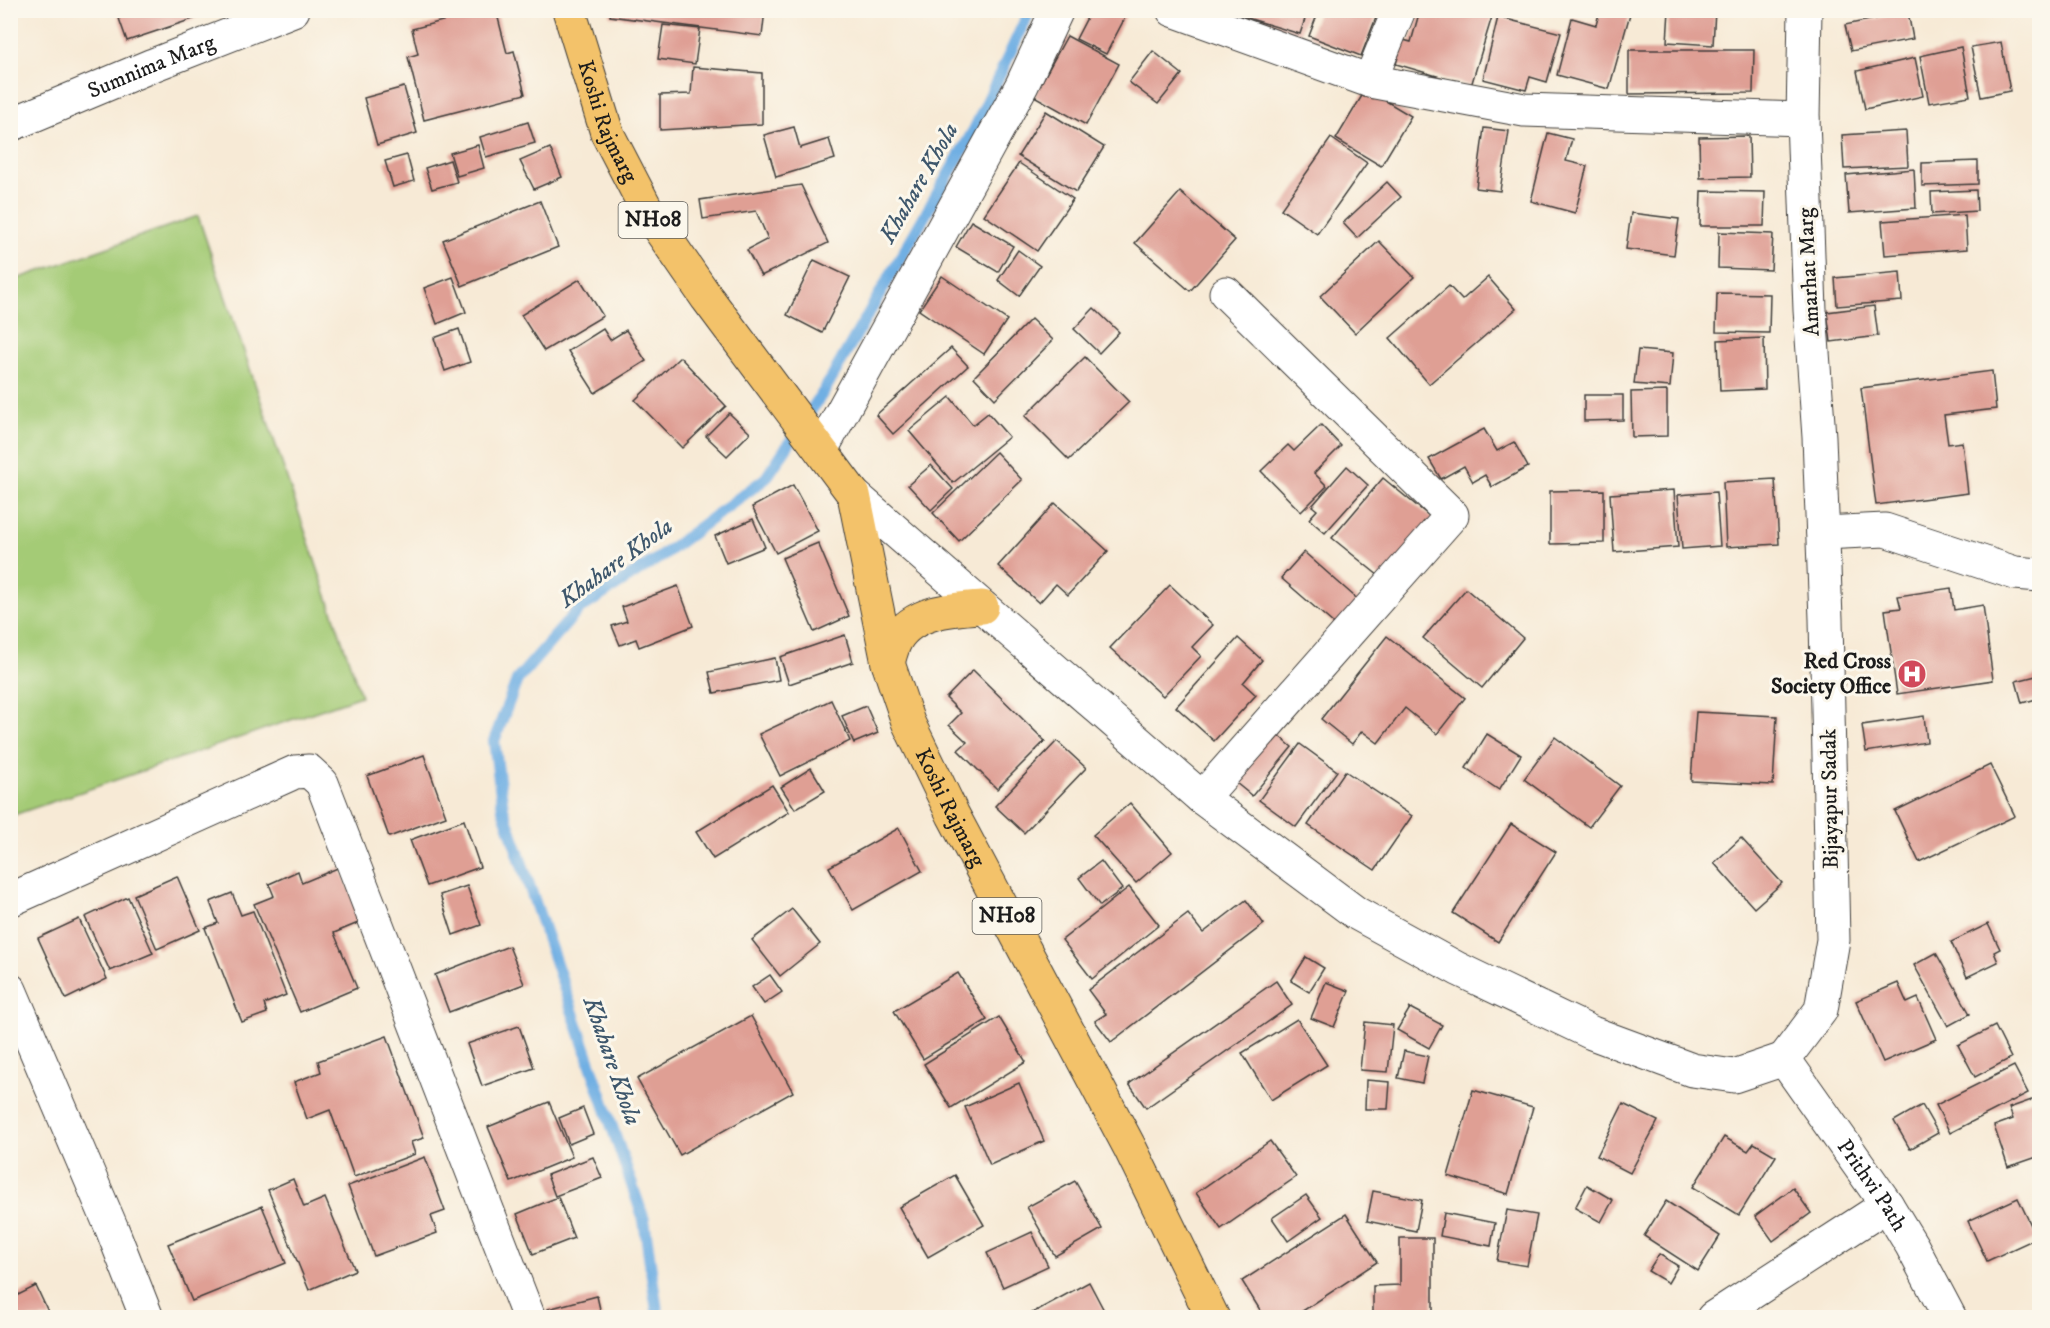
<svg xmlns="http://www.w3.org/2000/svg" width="2050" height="1328" viewBox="0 0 2050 1328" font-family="'IM FELL DW Pica',serif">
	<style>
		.green { fill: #a4cb76; stroke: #607449; stroke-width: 1.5 }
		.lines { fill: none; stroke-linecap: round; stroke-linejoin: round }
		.stream { stroke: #70afe3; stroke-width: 12 }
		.building { fill: #df9f94 }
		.minor-casing { stroke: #3d3b38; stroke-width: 35 }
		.major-casing { stroke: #3d3b38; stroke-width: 35 }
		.minor { stroke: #fff; stroke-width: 33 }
		.major { stroke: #f3c26a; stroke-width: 33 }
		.labels { text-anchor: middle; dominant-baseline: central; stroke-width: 6; stroke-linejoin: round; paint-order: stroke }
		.shield { fill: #fbf7ec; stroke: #5f5e5a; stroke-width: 1.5 }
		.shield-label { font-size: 21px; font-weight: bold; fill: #1c1c1c }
		.street-label { font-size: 22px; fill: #1c1c1c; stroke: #fbf7ec }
		.poi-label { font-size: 22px; font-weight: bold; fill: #1c1c1c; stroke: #fbf7ec; text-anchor: end }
		.water-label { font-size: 24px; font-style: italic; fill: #3e576c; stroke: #fbf7ec }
	</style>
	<rect width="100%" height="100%" fill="#fbf7ec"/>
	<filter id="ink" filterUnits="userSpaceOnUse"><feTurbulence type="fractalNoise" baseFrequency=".0167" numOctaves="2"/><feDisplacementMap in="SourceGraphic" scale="12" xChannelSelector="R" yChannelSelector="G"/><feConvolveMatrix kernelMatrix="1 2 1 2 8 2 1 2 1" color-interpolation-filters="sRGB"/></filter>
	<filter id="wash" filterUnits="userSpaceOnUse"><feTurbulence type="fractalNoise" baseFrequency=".008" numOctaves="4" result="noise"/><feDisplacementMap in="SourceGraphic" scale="24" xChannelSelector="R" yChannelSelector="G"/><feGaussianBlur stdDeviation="1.35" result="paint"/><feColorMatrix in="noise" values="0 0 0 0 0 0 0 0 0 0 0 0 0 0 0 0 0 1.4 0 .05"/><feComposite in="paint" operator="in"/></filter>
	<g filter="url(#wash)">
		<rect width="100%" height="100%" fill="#f7ead6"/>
		<!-- green -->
		<polygon class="green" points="198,216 361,696 11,816 11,281"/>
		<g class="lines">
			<!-- stream -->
			<polyline class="stream" points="658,1318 644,1220 503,809 494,741 517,680 578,610 660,557 766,478 824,391 974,130 1030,10"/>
		</g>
		<g id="blocks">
			<!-- building -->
			<g class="building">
				<polygon points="116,10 216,10 217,11 127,41"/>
				<polygon points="484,10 496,10 507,53 514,51 525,94 424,120 408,57 418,54 412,29"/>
				<polygon points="611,10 765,10 762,36 610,16"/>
				<polygon points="1091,10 1129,10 1106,54 1076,39"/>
				<polygon points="1232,10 1308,10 1300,34 1231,13"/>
				<polygon points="1319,10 1379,10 1361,56 1309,36"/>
				<polygon points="1420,10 1494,10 1471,86 1396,64 1403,40 1411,42"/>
				<polygon points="1600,10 1617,10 1630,14 1609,89 1557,75 1572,18 1596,25"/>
				<polygon points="1669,10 1715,10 1713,45 1667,42"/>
				<polygon points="1854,10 1895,10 1895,12 1854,17"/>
				<polygon points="1908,12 1913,39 1851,51 1845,25"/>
				<polygon points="1498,17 1561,33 1547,82 1530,77 1526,90 1483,79"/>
				<polygon points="663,25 700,29 695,64 658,59"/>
				<polygon points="1067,36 1119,64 1086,125 1034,96"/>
				<polygon points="2001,42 2010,91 1981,97 1971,47"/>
				<polygon points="1961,47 1970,96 1929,103 1920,56"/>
				<polygon points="1629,50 1754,50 1753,93 1629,94"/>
				<polygon points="1153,51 1182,74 1158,104 1129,82"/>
				<polygon points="1915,58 1923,96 1865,109 1857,71"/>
				<polygon points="693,67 762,73 762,124 660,130 660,95 691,94"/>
				<polygon points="404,87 417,133 377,145 364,98"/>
				<polygon points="1366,89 1411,116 1381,166 1336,139"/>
				<polygon points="1046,111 1104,147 1076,192 1018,156"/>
				<polygon points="528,122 535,143 486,157 480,137"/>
				<polygon points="794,127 800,148 829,139 835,159 776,177 764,135"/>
				<polygon points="1484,128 1509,131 1500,191 1476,188"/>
				<polygon points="1906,131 1908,166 1844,169 1842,135"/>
				<polygon points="1548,133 1572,139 1566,161 1587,166 1575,213 1531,201"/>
				<polygon points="1749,136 1750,177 1700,178 1699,137"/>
				<polygon points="1331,138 1367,163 1317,234 1281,209"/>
				<polygon points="478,145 484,168 457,176 450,153"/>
				<polygon points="550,148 562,177 534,189 520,161"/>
				<polygon points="407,155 414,181 393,187 385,161"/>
				<polygon points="450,160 457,182 432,189 425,168"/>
				<polygon points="1978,161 1978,184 1922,186 1922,163"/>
				<polygon points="1019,163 1073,199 1037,251 984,215"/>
				<polygon points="1914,169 1916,208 1849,213 1846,175"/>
				<polygon points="1387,182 1401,197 1357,238 1343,223"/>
				<polygon points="801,185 828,243 761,276 747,250 768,239 756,211 703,219 700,200"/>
				<polygon points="1976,190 1977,211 1932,214 1931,192"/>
				<polygon points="1701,191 1765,192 1764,226 1700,226"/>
				<polygon points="1180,192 1235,240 1190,291 1135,243"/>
				<polygon points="540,201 558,247 462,286 443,240"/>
				<polygon points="1631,213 1679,219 1674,255 1626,249"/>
				<polygon points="1965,215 1967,249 1885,255 1882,221"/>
				<polygon points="971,221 1013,246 998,272 956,247"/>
				<polygon points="1719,232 1773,234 1771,270 1718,268"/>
				<polygon points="1379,241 1414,277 1355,333 1320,296"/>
				<polygon points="1018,250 1040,266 1019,296 998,280"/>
				<polygon points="814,260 850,277 822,333 787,315"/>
				<polygon points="1900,272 1902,301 1837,306 1835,278"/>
				<polygon points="942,276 1007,320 984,354 919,310"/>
				<polygon points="453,277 466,312 437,324 424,288"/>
				<polygon points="1488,277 1516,309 1429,384 1390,338 1449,286 1462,300"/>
				<polygon points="580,279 603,316 544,351 521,315"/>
				<polygon points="1717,293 1770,294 1769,333 1716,332"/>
				<polygon points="1874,306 1878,336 1831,342 1827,312"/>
				<polygon points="1094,308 1119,332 1099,353 1074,329"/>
				<polygon points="1031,319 1053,340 995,399 974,377"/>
				<polygon points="459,329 470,362 445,371 434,338"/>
				<polygon points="603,329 610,340 626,330 646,361 595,393 568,351"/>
				<polygon points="1764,338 1765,389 1720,391 1718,340"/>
				<polygon points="951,348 968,366 893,434 876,415"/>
				<polygon points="1638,350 1673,353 1670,387 1634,384"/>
				<polygon points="680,357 726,406 682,448 635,400"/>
				<polygon points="1085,357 1129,402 1069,460 1025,416"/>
				<polygon points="1992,371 1996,409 1944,415 1948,444 1962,442 1968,493 1876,505 1861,388"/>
				<polygon points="1667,391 1667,436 1632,437 1631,392"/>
				<polygon points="1584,395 1623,395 1623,420 1584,421"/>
				<polygon points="950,397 973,425 988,413 1009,437 953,483 909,431"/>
				<polygon points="729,413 750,433 727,456 706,436"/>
				<polygon points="1321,425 1341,446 1314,473 1327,486 1301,512 1261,471 1288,445 1294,451"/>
				<polygon points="1484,429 1497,451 1514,442 1528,467 1492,487 1485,475 1473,482 1464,466 1441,479 1429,459"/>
				<polygon points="996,452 1022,480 959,541 933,513"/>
				<polygon points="931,465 953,489 931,510 908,485"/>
				<polygon points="1347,466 1368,485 1325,533 1309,519 1317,510 1312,506"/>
				<polygon points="1383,478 1434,520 1384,580 1332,538"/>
				<polygon points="1775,479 1779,544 1726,547 1723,482"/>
				<polygon points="793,485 818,531 776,553 752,507"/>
				<polygon points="1604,490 1604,543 1550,544 1550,491"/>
				<polygon points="1674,490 1678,547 1614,552 1610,494"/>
				<polygon points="1716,492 1720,546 1682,549 1678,495"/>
				<polygon points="1055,503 1108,551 1068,595 1056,584 1039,603 998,566"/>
				<polygon points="753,519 765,547 726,563 715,536"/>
				<polygon points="818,543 849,616 814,632 782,558"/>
				<polygon points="1304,552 1363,604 1341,630 1281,578"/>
				<polygon points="1170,585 1213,625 1192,647 1201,656 1163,696 1110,648"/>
				<polygon points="678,586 693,626 639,647 636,639 620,645 612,626 627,621 622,607"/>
				<polygon points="1951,588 1954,610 1983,605 1993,680 1897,694 1885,610 1901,608 1898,596"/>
				<polygon points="1466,589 1523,638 1482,688 1423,638"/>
				<polygon points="845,635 853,662 789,684 780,657"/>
				<polygon points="1387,636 1465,698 1437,734 1405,708 1378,743 1362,731 1352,744 1321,719"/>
				<polygon points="1238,638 1262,660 1243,683 1256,695 1214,741 1176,707"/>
				<polygon points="775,658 779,680 714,693 709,672"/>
				<polygon points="973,670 1045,741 997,789 958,750 967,742 949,725 961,713 946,698"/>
				<polygon points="2040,675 2040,698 2022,703 2016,681"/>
				<polygon points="831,700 850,741 780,776 759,734"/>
				<polygon points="866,706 878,733 854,743 842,716"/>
				<polygon points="1696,712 1777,716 1773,785 1691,781"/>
				<polygon points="1924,716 1927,742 1866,752 1862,725"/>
				<polygon points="1272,730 1292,747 1252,796 1230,778"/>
				<polygon points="1487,734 1521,755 1499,790 1466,768"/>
				<polygon points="1555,737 1620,786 1589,827 1524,779"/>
				<polygon points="1057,741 1086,768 1024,833 995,806"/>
				<polygon points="1300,744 1337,771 1296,827 1259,800"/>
				<polygon points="424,755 446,816 389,837 367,776"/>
				<polygon points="1990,765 2015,816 1919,862 1895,811"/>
				<polygon points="811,768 825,791 795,809 781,787"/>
				<polygon points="1345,771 1412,816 1375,870 1308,825"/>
				<polygon points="772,785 789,812 713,859 696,832"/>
				<polygon points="1130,803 1172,852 1136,883 1093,835"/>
				<polygon points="464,820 480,867 427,886 410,840"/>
				<polygon points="1511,824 1556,852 1498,942 1453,913"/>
				<polygon points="899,828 922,871 853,910 829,867"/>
				<polygon points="1741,838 1782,883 1754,908 1714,863"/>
				<polygon points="1101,861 1122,889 1100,906 1079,878"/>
				<polygon points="340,867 363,921 334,933 357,988 300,1012 254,904 274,896 269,884 298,871 302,883"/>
				<polygon points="177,876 200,930 157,949 134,895"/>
				<polygon points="467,886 481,925 453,935 440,895"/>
				<polygon points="1129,887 1159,925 1092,979 1062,940"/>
				<polygon points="232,893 241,915 253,911 286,995 264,1004 267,1013 242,1022 205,928 218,923 210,902"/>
				<polygon points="128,897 153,953 110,971 85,917"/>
				<polygon points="1246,900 1264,924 1111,1042 1095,1021 1106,1014 1088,990 1188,914 1203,933"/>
				<polygon points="792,909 820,944 780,976 752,940"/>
				<polygon points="79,919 107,979 66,999 38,938"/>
				<polygon points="1988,924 2000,949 1994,952 1998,962 1967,977 1951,942"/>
				<polygon points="509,946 524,984 449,1012 435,975"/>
				<polygon points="1936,953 1970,1014 1948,1026 1914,965"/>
				<polygon points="1306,957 1324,968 1309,992 1291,981"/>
				<polygon points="958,973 987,1020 923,1059 894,1011"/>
				<polygon points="770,975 782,992 764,1004 752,987"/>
				<polygon points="1276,981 1292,1005 1146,1108 1129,1084"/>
				<polygon points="1326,982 1349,991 1334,1027 1311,1018"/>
				<polygon points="1898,983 1907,1003 1918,998 1936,1039 1883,1062 1856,1001"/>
				<polygon points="1410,1008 1442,1025 1429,1048 1397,1030"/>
				<polygon points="751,1016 793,1092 680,1155 637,1079"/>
				<polygon points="999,1017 1026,1062 951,1108 924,1064"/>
				<polygon points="1297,1019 1327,1065 1271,1100 1242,1053"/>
				<polygon points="1365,1022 1393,1025 1388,1072 1360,1070"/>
				<polygon points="519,1026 534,1068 482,1086 467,1044"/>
				<polygon points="1995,1026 2011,1058 1975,1077 1958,1045"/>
				<polygon points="387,1036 424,1138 411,1142 415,1154 354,1177 330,1110 307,1119 294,1082 321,1072 318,1061"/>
				<polygon points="1404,1051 1428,1056 1422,1083 1398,1078"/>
				<polygon points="2014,1066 2028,1093 1950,1133 1936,1105"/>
				<polygon points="1366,1080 1390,1082 1388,1109 1365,1109"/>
				<polygon points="1019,1083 1044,1141 990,1165 965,1107"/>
				<polygon points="1473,1090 1533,1107 1508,1194 1448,1176"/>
				<polygon points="2040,1097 2040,1156 2008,1167 1994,1126 2013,1119 2009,1108"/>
				<polygon points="549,1102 572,1157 511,1182 488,1127"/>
				<polygon points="1623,1104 1658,1121 1630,1173 1597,1156"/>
				<polygon points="1922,1105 1938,1133 1910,1149 1894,1121"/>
				<polygon points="583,1108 593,1134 569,1144 559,1118"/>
				<polygon points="1724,1137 1748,1151 1754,1143 1776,1156 1739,1215 1693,1187"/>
				<polygon points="1270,1141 1296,1177 1221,1229 1196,1193"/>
				<polygon points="425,1157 445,1211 431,1216 437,1233 374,1256 348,1186"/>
				<polygon points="593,1157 602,1178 555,1196 547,1175"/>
				<polygon points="955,1175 984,1225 928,1257 899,1207"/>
				<polygon points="293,1179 304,1207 325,1198 355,1270 309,1290 268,1190"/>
				<polygon points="1075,1181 1102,1229 1055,1256 1027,1207"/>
				<polygon points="1587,1185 1613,1200 1601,1222 1575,1208"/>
				<polygon points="1793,1188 1811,1213 1773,1241 1755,1216"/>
				<polygon points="1373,1191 1422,1200 1416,1231 1367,1221"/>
				<polygon points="1306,1195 1322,1217 1288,1241 1272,1218"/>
				<polygon points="558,1197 574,1238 533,1254 517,1214"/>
				<polygon points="2018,1198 2037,1238 1987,1261 1968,1221"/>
				<polygon points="1666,1201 1720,1236 1698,1271 1644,1236"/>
				<polygon points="262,1206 286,1263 192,1301 168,1244"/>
				<polygon points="1507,1210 1537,1215 1527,1266 1497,1261"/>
				<polygon points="1444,1213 1495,1223 1491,1246 1440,1236"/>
				<polygon points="1346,1214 1377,1262 1292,1318 1265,1318 1242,1281"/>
				<polygon points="1032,1232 1048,1266 1003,1287 987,1253"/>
				<polygon points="1400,1238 1433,1238 1433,1318 1373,1318 1373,1286 1400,1285"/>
				<polygon points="1659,1254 1678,1266 1668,1283 1648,1271"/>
				<polygon points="1089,1282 1108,1318 1023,1318"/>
				<polygon points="36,1286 51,1318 10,1318 10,1299"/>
				<polygon points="597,1296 602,1318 550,1318 548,1309"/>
			</g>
		</g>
	</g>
	<g filter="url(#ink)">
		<use href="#blocks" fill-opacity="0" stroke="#3d3b38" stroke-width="1.5"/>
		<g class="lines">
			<!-- minor casing -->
			<g class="minor-casing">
				<g id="minor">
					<polyline points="1173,10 1370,81 1524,110 1803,119"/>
					<polyline points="1370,81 1399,10"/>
					<path id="s1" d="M10,125L153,65L293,10"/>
					<polyline points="821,450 1022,85 1057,10"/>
					<polyline points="854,495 1202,798 1356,913 1458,969 1592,1033 1692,1070 1734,1076 1784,1059"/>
					<polyline points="1823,533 1885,530 2015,573 2040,575"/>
					<polyline points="1202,798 1452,515 1226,293"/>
					<polyline points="10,900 295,772 309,771 322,783 529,1318"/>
					<polyline points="10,990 112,1229 147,1318"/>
					<polyline points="1784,1059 1821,1010 1833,940 1826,619 1819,437 1810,310 1803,119 1805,10"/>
					<path id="s2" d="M1784,1059L1887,1205L1912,1246L1950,1318"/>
					<polyline points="1713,1318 1887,1205"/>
				</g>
			</g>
			<!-- major casing -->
			<g class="major-casing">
				<g id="major">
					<path id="s3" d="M569,10L607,133L649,214L707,298L854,495L888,663L908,722L953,815L1130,1148L1213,1318"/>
					<path d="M888,663C890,656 892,647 896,640C913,611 953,609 982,607"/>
				</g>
			</g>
			<!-- minor -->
			<use href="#minor" class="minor"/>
			<!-- major -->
			<use href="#major" class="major"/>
		</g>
	</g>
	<!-- icons -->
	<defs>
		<g id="hospital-disc" transform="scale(1.5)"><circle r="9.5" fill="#d1495b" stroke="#fbf7ec"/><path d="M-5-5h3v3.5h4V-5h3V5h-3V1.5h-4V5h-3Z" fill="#fff"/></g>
	</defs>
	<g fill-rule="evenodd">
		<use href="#hospital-disc" x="1912" y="674"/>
	</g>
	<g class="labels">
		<!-- shield labels -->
		<g class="shield">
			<rect x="618.5" y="202" width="69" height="36" rx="4.5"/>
			<rect x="972.5" y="898" width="69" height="36" rx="4.5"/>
		</g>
		<g class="shield-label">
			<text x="653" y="220">NH08</text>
			<text x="1007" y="916">NH08</text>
		</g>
		<!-- street labels -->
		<g class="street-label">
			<text stroke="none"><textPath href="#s1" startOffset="153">Sumnima Marg</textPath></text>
			<text stroke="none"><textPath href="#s3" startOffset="118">Koshi Rajmarg</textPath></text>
			<text transform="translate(1809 272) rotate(-93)">Amarhat Marg</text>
			<text transform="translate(1830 799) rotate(-91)">Bijayapur Sadak</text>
			<text stroke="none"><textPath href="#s3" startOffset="897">Koshi Rajmarg</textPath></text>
			<text stroke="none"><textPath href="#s2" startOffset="154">Prithvi Path</textPath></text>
		</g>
		<!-- poi labels -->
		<g class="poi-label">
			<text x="1891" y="661">Red Cross<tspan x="1891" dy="25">Society Office</tspan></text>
		</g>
		<!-- water labels -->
		<g class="water-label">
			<text transform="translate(919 183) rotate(-60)">Khahare Khola</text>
			<text transform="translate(616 563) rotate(-36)">Khahare Khola</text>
			<text transform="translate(612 1061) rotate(71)">Khahare Khola</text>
		</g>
	</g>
	<!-- margin -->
	<rect width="2050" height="1328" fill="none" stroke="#fbf7ec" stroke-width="36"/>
</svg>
